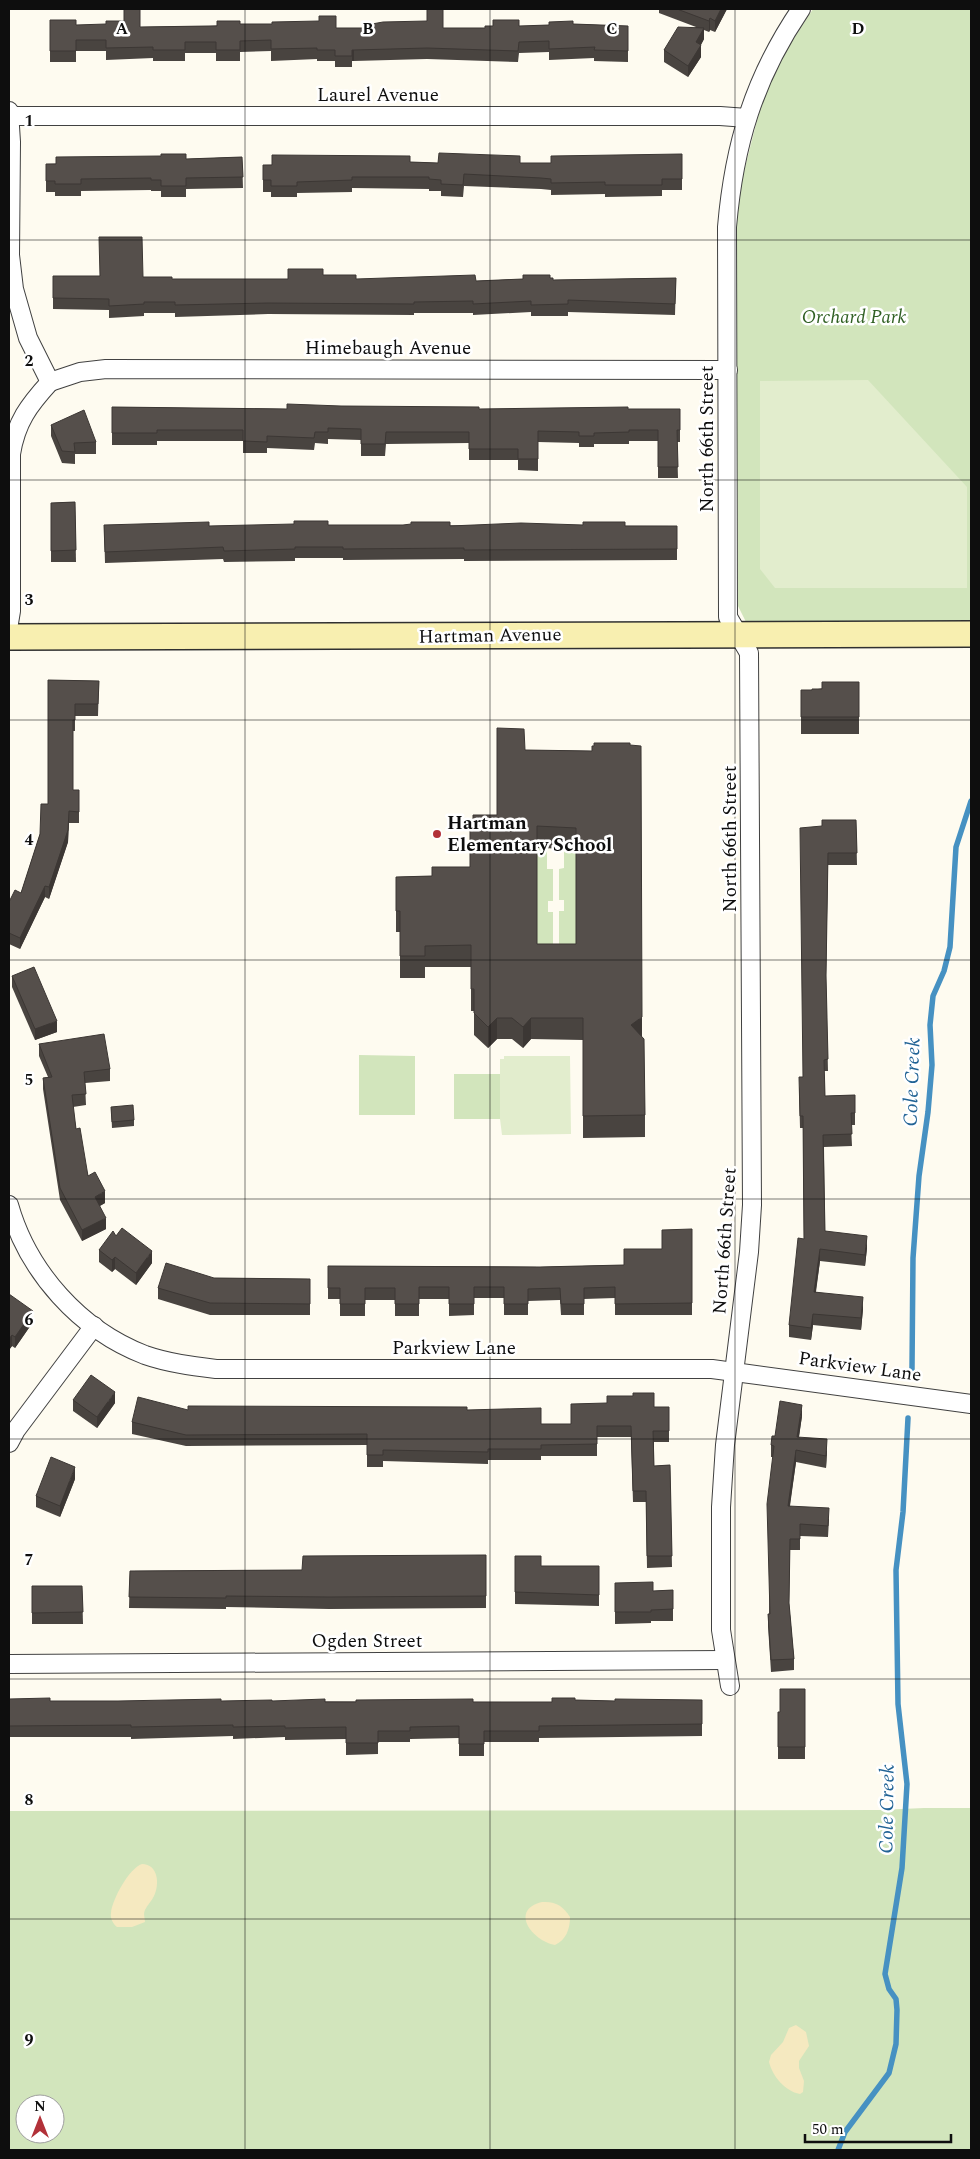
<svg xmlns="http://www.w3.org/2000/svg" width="980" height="2159" viewBox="0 0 980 2159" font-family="Spectral,serif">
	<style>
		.green { fill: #d2e5bc; fill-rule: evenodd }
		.sand { fill: #f5e9c0 }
		.pitch { fill: #e2edcd }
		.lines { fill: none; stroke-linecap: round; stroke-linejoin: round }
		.stream { stroke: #4691c2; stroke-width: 5.5 }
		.street-casing { stroke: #414141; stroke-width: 20 }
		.secondary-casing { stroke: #303030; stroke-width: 28 }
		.street { stroke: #fff; stroke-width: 18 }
		.secondary { stroke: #f8efb0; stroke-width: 25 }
		.wall { fill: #494440; fill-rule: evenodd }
		.shaded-wall { fill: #3c3734 }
		.building { fill: #554f4b; stroke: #3c3734; fill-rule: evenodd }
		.grid { fill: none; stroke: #0e0e0e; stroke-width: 1; stroke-opacity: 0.55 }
		.poi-dot { fill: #b23139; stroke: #fff; stroke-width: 2 }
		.labels { text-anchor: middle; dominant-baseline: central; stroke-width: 5; stroke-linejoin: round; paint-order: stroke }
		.street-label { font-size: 19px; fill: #0e0e0e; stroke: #fff }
		.park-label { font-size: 19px; font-style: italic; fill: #306023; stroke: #fff }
		.poi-label { font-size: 19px; font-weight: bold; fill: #0e0e0e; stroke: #fff; text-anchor: start }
		.water-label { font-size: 20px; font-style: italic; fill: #216395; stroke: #fff }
		.grid-label { font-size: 16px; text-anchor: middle; font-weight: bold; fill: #0e0e0e; stroke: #fff; stroke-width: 5; stroke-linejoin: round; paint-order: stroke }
	</style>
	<rect width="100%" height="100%" fill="#fefbf0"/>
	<!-- green -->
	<g class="green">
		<polygon points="813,9 971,9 971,625 752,625 746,622 738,606 736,266 737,218 741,183 764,93 781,58"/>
		<polygon points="537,848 547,848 547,869 553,869 553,901 548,901 548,912 553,912 553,946 537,965"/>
		<polygon points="564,848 576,848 576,965 559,945 559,911 564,911 564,900 559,900 559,869 564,868"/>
		<polygon points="359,1055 415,1056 415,1115 359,1115"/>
		<rect x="454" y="1074" width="46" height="45"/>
		<path d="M924,1808H971V2150H9V1811L879,1810ZM25,2104H55V2134H25Z"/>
	</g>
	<!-- sand -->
	<g class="sand">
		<path d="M142,1864C158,1864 160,1884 154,1896C152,1901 147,1905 145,1910C143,1914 145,1918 145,1922L132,1927H117C113,1924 110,1918 111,1913C112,1900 129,1868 142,1864Z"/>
		<path d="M542,1902C556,1901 563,1906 570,1917C570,1929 566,1940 555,1945C532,1941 509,1910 542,1902Z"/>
		<path d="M796,2025L806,2032L809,2046L799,2061V2068L804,2081L803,2092L800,2094C785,2091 773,2077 769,2062L771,2055L783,2042L789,2028Z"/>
	</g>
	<!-- pitch -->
	<g class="pitch">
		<polygon points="868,380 967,487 967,588 775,588 760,569 760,381"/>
		<polygon points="504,1056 570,1056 571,1134 502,1135 500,1119 500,1059 504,1059"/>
	</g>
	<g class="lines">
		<!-- stream -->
		<g class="stream">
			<polyline points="912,1369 913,1258 919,1176 928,1112 932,1065 930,1025 933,996 944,971 950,947 956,847 971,801"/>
			<polyline points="838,2150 845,2132 889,2073 896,2044 897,2010 896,1999 889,1989 885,1974 902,1868 907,1784 898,1704 896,1570 903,1512 908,1418"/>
		</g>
		<!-- street casing -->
		<g class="street-casing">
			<g id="street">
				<polyline points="9,111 11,142 10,255 14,289 28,338 50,382"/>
				<polyline points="9,116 720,116 747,118"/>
				<polyline points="50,382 80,372 106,369 728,370"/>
				<path d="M9,623L11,611V454C16,422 29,405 50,382"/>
				<path d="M9,1205C28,1272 80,1330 145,1355C168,1363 192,1366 216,1369H712L971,1404"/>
				<polyline points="9,1443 16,1430 94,1326"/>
				<polyline points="9,1664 725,1660"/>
				<path d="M730,1686L721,1630V1507L725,1445L749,1252L752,1205L749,653L728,617L727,227C734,145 754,78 801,9"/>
			</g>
		</g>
		<!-- secondary casing -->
		<g class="secondary-casing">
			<polyline id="secondary" points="9,637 971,634"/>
		</g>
		<!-- street -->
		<use href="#street" class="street"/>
		<!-- secondary -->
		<use href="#secondary" class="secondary"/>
	</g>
	<!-- wall -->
	<g class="wall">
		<polygon points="659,9 727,9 715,32 710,30 709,32 704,30 704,39 701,45 701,57 688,77 664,62 664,50 696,27 659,13"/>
		<polygon points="50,20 76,25 140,27 209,26 240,24 336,28 485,28 573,24 628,26 628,62 594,61 594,58 549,60 549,52 519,53 518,62 427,59 354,61 352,61 352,67 335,67 335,61 317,61 317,59 271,61 271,51 240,52 240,61 216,61 216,53 185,53 185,61 153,61 153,58 106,60 106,51 76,51 76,62 50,62"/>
		<polygon points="682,154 682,190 662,190 662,196 605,197 605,194 551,195 551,190 541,189 464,186 463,197 441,196 441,191 429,191 429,189 352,188 352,192 297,193 297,197 271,197 271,192 263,192 263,165 410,162 438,163 551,163"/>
		<polygon points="242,157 243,188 186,189 186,197 161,197 161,191 151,191 151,190 81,191 81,196 55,196 55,192 46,192 46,164"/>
		<polygon points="323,275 356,279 476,281 550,278 553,280 676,278 675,315 568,312 568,316 531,316 531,312 473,315 473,313 414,313 414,315 268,314 175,317 175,313 144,313 144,316 109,318 109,310 53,309 53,276 143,277 172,279 288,279"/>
		<polygon points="341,406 479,409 680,409 680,442 677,442 678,478 658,478 658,441 629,441 629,444 594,444 594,447 579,447 579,443 538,442 538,471 518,470 518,460 469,460 469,443 386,444 385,456 361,456 361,440 328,439 328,444 315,443 314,450 267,448 267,453 243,453 243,441 157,441 157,445 112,445 112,407 287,409"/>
		<polygon points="51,425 96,442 96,454 75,454 75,464 62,463 51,436"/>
		<polygon points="75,502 76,562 51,562 51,503"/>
		<polygon points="104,525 209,526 328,525 677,526 677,560 464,561 464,559 343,560 343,558 295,558 295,561 224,562 223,559 105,563"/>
		<polygon points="48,680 99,681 98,716 75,716 75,731 73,731 73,790 79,790 79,823 69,823 68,842 49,899 45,897 20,949 9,944 9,902 21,893 40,834 48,804"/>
		<polygon points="859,682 859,734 801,734 801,690 812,690"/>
		<path d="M525,750L592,751L642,1037L645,1115V1137L583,1138V1040L531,1039L523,1048L512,1039H497L488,1048L474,1035V1011H471V967H425V978H400V932H396V877L432,876L470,867L473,823L497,815ZM537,848L576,849V944H537Z"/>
		<polygon points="856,820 857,865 828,865 826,979 828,1071 824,1071 825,1096 855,1095 855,1125 851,1125 852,1146 824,1147 825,1231 867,1248 865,1266 820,1261 816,1292 863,1309 861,1330 813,1325 811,1340 789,1337 789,1325 804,1239 803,1128 800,1128 799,1089 803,1077 822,826"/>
		<polygon points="12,976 57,1032 35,1040 12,987"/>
		<polygon points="39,1044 110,1069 110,1081 85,1083 86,1105 73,1107 76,1129 88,1176 105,1203 99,1206 106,1229 82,1241 60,1200 43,1089 43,1078 48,1077 39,1056"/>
		<polygon points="111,1107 134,1120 134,1126 112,1128"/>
		<polygon points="692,1229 692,1315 615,1315 615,1298 584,1299 584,1315 561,1315 560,1300 528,1301 528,1315 504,1315 504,1298 474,1298 474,1315 449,1316 449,1299 419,1299 419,1316 395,1316 395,1300 365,1300 365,1316 340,1316 340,1299 328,1299 328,1266 540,1267 624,1265 662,1249"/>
		<polygon points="116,1236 152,1263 136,1285 115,1269 112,1272 99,1262 99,1250"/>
		<polygon points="214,1278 310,1279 310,1315 210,1315 158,1299 158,1288"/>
		<polygon points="9,1294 33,1322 15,1348 12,1346 9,1350"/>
		<polygon points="73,1400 115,1403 97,1428 73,1411"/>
		<polygon points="654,1407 669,1407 669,1442 654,1442 654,1466 670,1465 672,1567 647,1568 646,1502 633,1502 631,1437 597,1437 597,1456 541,1456 541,1460 488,1460 488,1464 383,1461 383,1467 367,1467 367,1445 186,1446 132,1434 132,1422 188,1410 467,1410 541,1424 571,1424"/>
		<polygon points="802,1416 799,1437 827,1451 826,1468 796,1462 790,1506 829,1519 828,1537 800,1536 800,1550 790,1550 789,1603 794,1659 794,1670 771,1672 768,1626 768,1614 769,1614 773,1457 771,1457 771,1445 775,1436"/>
		<polygon points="75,1479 60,1517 36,1507 36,1496"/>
		<polygon points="486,1555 486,1608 329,1609 226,1607 226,1609 129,1608 130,1571 302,1570"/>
		<polygon points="515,1556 541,1566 599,1595 599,1606 515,1604"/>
		<polygon points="615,1583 653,1591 673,1590 673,1621 651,1621 651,1623 615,1624"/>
		<polygon points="32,1586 82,1586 83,1624 32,1624"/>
		<polygon points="805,1689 805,1759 778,1759 778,1712 780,1712"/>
		<polygon points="9,1699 50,1701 118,1701 552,1702 575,1700 615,1701 702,1700 702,1736 539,1738 539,1742 484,1742 484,1756 459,1756 459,1738 410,1739 410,1742 378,1742 378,1754 346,1755 346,1739 285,1740 285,1737 233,1739 233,1736 131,1739 131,1737 9,1737"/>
	</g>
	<!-- shaded-wall -->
	<g class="shaded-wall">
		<polygon points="721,9 727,9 715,32 715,21"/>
		<polygon points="710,18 710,30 709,32 709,21"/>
		<polygon points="704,28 704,39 696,53 696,42"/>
		<polygon points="701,45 701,57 688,77 688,66"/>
		<rect x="352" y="50" width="2" height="11"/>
		<polygon points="69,811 68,842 49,899 49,887"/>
		<polygon points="45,886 45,897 20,949 20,938"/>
		<polygon points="642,1017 642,1038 631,1025"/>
		<polygon points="497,1018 497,1039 488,1048 488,1027"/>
		<polygon points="531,1018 531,1039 523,1048 523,1027"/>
		<polygon points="57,1021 57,1032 35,1040 35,1029"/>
		<polygon points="105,1191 105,1203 95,1209 95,1197"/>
		<polygon points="106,1218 106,1229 82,1241 82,1230"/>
		<polygon points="867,1236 867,1248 865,1266 865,1255"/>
		<polygon points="820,1249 820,1261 814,1303 814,1292"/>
		<polygon points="152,1251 152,1263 136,1285 136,1273"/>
		<polygon points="115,1257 115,1269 112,1272 112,1260"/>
		<polygon points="863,1297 863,1309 861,1330 861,1318"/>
		<polygon points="33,1311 33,1322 15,1348 15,1337"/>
		<polygon points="813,1314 813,1325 811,1340 811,1328"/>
		<polygon points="12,1335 12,1346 9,1350 9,1339"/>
		<polygon points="115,1392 115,1403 97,1428 97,1417"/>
		<polygon points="802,1405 802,1416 797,1449 797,1437"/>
		<polygon points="827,1439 827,1451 826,1468 826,1456"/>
		<polygon points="796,1450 796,1462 788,1517 788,1506"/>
		<polygon points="75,1467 75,1479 60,1517 60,1506"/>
	</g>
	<!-- building -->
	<g class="building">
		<polygon points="124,9 140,9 140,27 209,26 217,26 217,21 240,21 240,24 272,24 272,22 319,21 319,16 336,16 336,28 372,28 372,24 383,22 427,21 427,9 443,9 443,28 485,28 485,26 493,26 493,20 519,20 519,26 549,25 549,22 573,21 573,24 628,26 628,51 594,50 595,47 549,49 549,41 519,42 518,51 427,48 354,50 352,50 352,56 335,56 335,50 317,50 317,48 271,49 271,40 240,41 240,50 216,50 216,42 185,42 185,50 153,50 153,47 106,48 106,40 76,40 76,51 50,51 50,20 76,20 76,25 106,24 106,21 124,21"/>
		<polygon points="677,9 721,9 715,21 710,18 709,21"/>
		<polygon points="678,27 704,28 696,42 701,45 688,66 664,50"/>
		<polygon points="439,153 520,156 520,163 551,163 551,156 682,154 682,179 662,179 662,185 605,185 605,182 551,183 551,179 541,178 464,174 463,185 441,184 441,180 429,179 429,177 352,177 352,180 297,182 297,186 271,186 271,180 263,180 263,165 272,165 272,155 410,156 410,162 438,163"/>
		<polygon points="161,154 186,154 186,159 242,157 243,177 186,178 186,186 161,186 161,180 151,180 151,178 81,179 81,184 55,184 55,181 46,181 46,164 56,164 56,157 161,156"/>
		<polygon points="99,237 142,237 143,277 172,277 172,279 288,279 288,269 323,269 323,275 356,275 356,279 475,275 476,281 523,279 523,275 550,275 550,278 553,278 553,280 676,278 675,304 568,300 568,304 531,305 531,301 473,304 473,301 414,302 414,304 268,303 175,305 175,302 144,302 144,304 109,306 109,299 53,298 53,276 100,276"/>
		<polygon points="287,404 341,406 479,407 479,409 628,407 628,409 680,409 680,430 677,430 678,467 658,467 658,430 629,430 629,432 594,433 594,436 579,436 579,432 538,431 538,459 518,459 518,449 469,449 469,432 386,432 385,444 361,444 361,429 328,428 328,432 315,432 314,438 267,436 267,442 243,441 243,430 157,430 157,433 112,433 112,407 287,409"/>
		<polygon points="84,410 96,442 74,443 75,452 62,451 51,425"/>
		<polygon points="75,502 76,550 51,551 51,503"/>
		<polygon points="294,521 328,521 328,525 403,525 411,524 411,522 450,522 450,526 521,523 583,525 583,522 625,522 625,526 677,526 677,549 464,550 464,548 343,549 343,547 295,547 295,549 224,551 223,547 105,552 104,525 209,522 209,526 294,524"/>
		<polygon points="48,680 99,681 98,704 75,704 75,720 73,720 73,790 79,790 79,812 69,811 68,830 49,887 45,886 20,938 9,933 9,902 15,890 21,893 40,834 41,804 48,804"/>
		<polygon points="822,682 859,682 859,717 801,717 801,690 812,690 812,689 822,689"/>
		<path d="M497,728L524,729L525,750L592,751V746H594V743H630V745L641,746L642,1017L631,1025L644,1039L645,1115L583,1116V1018H531L523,1027L512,1018H497L488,1027L474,1013V989H471V945L425,946V956H400V911H396V877L432,876V867H470V823H473V815H497ZM537,826L576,828V944H537Z"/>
		<polygon points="822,820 856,820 857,853 828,853 826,975 828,1059 824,1060 825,1096 855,1095 855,1113 851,1113 852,1134 823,1135 825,1231 867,1236 865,1255 820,1249 814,1292 863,1297 861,1318 813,1314 811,1328 789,1325 798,1238 804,1239 803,1116 800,1116 799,1077 803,1077 800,828 822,826"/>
		<polygon points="34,967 57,1021 35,1029 12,976"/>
		<polygon points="104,1034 110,1069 84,1072 86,1094 72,1095 76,1129 80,1128 88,1176 95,1172 105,1191 95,1197 106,1218 82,1230 60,1188 43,1078 52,1077 39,1044"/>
		<polygon points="133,1105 134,1120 112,1122 111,1107"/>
		<polygon points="122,1228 152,1251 136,1273 115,1257 112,1260 99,1250 113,1231 116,1236"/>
		<polygon points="692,1229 692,1303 615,1304 615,1287 584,1288 584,1304 561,1304 560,1288 528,1289 528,1304 504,1304 504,1287 474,1287 474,1304 449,1304 449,1287 419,1287 419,1304 395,1304 395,1288 365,1288 365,1304 340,1304 340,1288 328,1288 328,1266 540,1267 624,1265 624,1249 662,1249 662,1230"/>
		<polygon points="166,1263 214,1278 310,1279 310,1304 210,1303 158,1288"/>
		<polygon points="9,1294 33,1311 15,1337 12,1335 9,1339"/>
		<polygon points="91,1375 115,1392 97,1417 73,1400"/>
		<polygon points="633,1393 654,1393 654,1407 669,1407 669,1431 653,1431 654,1466 670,1465 672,1556 647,1556 646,1491 633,1491 631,1426 597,1426 597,1444 541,1445 541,1449 488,1449 488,1452 383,1450 383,1455 367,1455 367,1434 186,1435 132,1422 138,1397 188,1410 188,1406 467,1407 467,1410 541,1408 541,1424 571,1424 571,1404 607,1403 607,1396 633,1396"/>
		<polygon points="780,1401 802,1405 797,1437 827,1439 826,1456 796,1450 788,1506 829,1508 828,1526 800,1524 800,1539 790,1539 789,1603 794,1659 771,1660 768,1614 770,1614 767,1504 774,1446 771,1445 772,1436 775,1436"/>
		<polygon points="51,1457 75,1467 60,1506 36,1496"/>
		<polygon points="486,1555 486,1596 329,1597 226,1596 226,1598 129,1597 130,1571 302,1570 303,1556"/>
		<polygon points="515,1556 541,1556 541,1566 599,1566 599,1595 515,1592"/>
		<polygon points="653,1582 653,1591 673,1590 673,1609 651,1610 651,1612 615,1612 615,1583"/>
		<polygon points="32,1586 82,1586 83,1612 32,1613"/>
		<polygon points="780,1689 805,1689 805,1747 778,1747 778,1712 780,1712"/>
		<polygon points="50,1698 50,1701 118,1701 221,1699 221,1701 272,1700 272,1701 325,1699 325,1702 356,1702 356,1700 473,1699 473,1702 552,1702 552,1698 575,1698 575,1700 615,1701 615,1699 702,1700 702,1724 539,1726 539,1731 484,1731 484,1744 459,1744 459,1726 410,1727 410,1731 378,1731 378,1743 346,1743 346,1727 285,1728 285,1726 233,1727 233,1725 131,1727 131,1725 9,1726 9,1699"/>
	</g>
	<!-- grid -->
	<path class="grid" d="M245,9V2150M490,9V2150M735,9V2150M9,240H971M9,480H971M9,720H971M9,960H971M9,1199H971M9,1439H971M9,1679H971M9,1919H971"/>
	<!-- markers -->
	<circle class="poi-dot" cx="437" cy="834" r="5"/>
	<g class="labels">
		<!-- street labels -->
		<g class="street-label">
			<text x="378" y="95">Laurel Avenue</text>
			<text x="388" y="348">Himebaugh Avenue</text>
			<text transform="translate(707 439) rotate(-90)">North 66th Street</text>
			<text transform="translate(490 636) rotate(-1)">Hartman Avenue</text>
			<text transform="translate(730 839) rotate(-90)">North 66th Street</text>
			<text transform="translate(725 1241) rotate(-86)">North 66th Street</text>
			<text x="454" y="1348">Parkview Lane</text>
			<text transform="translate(860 1367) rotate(8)">Parkview Lane</text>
			<text x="367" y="1641">Ogden Street</text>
		</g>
		<!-- park labels -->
		<g class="park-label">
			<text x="854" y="317">Orchard Park</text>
		</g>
		<!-- poi labels -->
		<g class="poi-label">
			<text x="447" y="823">Hartman<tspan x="447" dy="22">Elementary School</tspan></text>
		</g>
		<!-- water labels -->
		<g class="water-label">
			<text transform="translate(912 1082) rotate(-88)">Cole Creek</text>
			<text transform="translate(887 1809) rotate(-89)">Cole Creek</text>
		</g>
	</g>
	<g class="grid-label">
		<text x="122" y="34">A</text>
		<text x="368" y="34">B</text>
		<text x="612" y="34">C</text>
		<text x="858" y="34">D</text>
		<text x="29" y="126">1</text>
		<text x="29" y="366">2</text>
		<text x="29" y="605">3</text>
		<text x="29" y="845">4</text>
		<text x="29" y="1085">5</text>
		<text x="29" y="1325">6</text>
		<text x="29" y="1565">7</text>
		<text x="29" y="1805">8</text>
		<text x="29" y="2045">9</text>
	</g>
	<!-- border -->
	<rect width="980" height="2159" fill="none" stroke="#0e0e0e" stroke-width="20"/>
	<!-- north arrow -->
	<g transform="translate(40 2119)"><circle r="24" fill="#ffffff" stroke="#9f9f9f"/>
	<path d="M0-4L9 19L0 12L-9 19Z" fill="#b23139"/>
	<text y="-8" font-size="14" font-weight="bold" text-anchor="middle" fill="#0e0e0e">N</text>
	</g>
	<!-- scale -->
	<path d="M805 2134v8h146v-8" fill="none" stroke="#0e0e0e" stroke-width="2.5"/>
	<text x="812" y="2134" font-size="15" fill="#0e0e0e" stroke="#ffffff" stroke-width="4" paint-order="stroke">50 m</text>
</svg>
